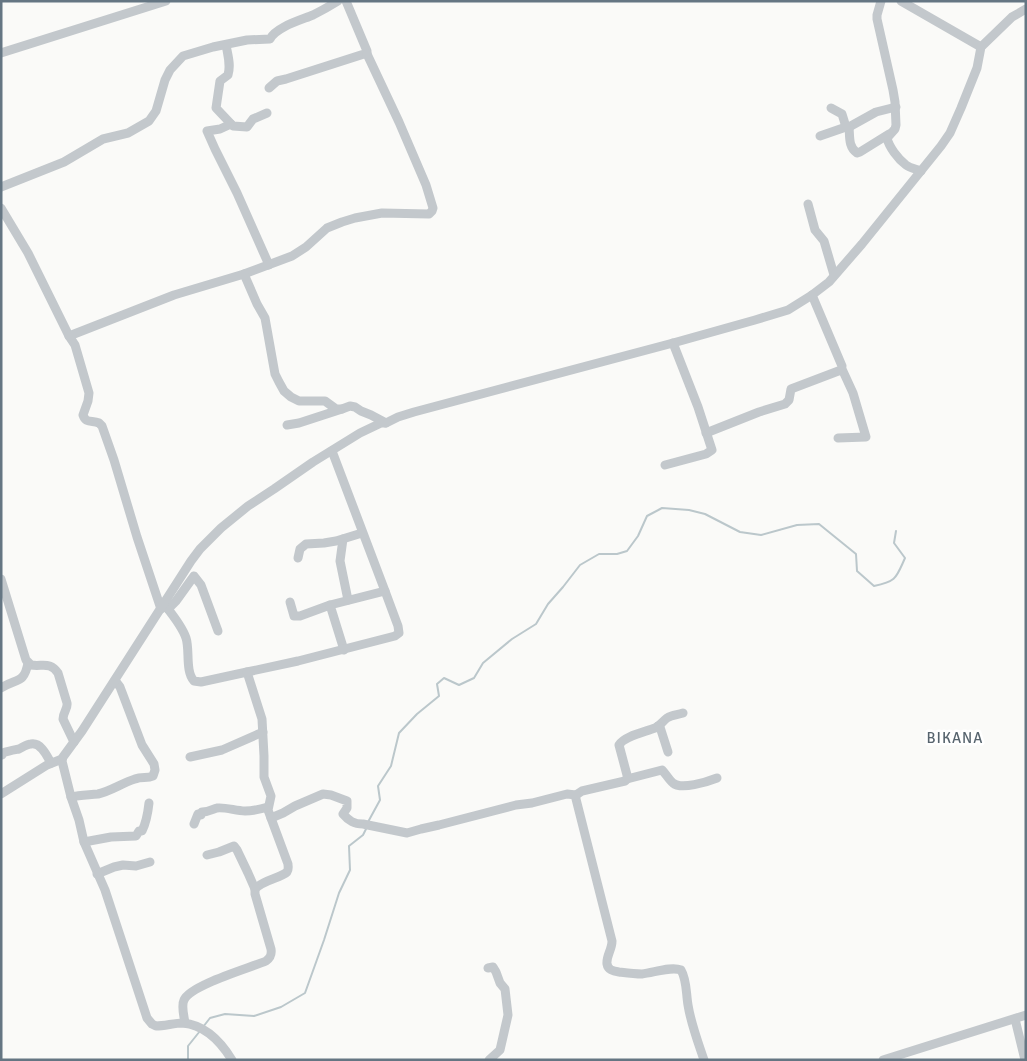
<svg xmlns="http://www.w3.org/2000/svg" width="1027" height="1061" viewBox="0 0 1027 1061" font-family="Signika,sans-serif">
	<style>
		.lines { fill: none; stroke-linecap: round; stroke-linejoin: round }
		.stream { stroke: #bbc7cb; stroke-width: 2 }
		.minor { stroke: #c3c8cc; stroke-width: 9 }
		.labels { text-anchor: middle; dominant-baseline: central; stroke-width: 5; stroke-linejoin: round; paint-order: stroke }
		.quarter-label { font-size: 15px; letter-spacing: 1px; fill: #57646e; stroke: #fff }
	</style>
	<rect width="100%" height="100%" fill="#fafaf8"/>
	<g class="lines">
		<!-- stream -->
		<g class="stream">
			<path d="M368,822L380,800L378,786L391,766L399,733L417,714L439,696L437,684L444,678L459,685L474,678L483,663L512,639L536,624L548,604L563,587L580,565L599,554H617L627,551L638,536L647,516L662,508L689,510L705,514L740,532L761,535L797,525L819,524L856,554L857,571L874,586C897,581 896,578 905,558L894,543L896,531"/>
			<polyline points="203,1027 210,1018 225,1014 254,1016 281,1007 305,993 324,940 339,893 350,870 349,846 363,835 366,829"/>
			<polyline points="188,1060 188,1046 200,1031"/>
		</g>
		<!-- minor -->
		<g class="minor">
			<path d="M881,1L877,15V19L893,90L895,102L896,125L895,129L887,138C889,147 898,159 906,165C910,168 916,169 921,171"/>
			<polyline points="901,1 981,47"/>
			<path d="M226,45C228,56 231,65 228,75L220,81L216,108L233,126L247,127L253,119L267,113"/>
			<polyline points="1,53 166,1"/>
			<polyline points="269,88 277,81 286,79 364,54 367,54 367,51 346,1"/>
			<polyline points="831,108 842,114 846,127 849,127 876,112 896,107"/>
			<polyline points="231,124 220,129 207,131 215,149 237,193 269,265"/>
			<path d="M849,127C850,136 848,147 857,153L860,152L889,134"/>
			<polyline points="820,136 846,127"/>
			<path d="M1,187L64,162L103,139L128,133L149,121L156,111L165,80L170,70L183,56L213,47L247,40L270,39C276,27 301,20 313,15C321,11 330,6 338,1"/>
			<polyline points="808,204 815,230 824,241 834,275"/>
			<path d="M1,208L28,253L69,336L75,345L89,393L88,401L83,415C86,424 92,420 99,423L102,426L114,460L137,537L161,609"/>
			<polyline points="244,274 292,256 306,247 327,228 342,222 355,218 382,213 429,214 432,211 433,208 426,185 399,122 367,54"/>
			<polyline points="69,336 174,295 244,274 257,304 265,318 275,374 279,382 284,391 291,397 299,401 325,401 336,409 342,409 350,406 355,407 361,411 371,415 386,423"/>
			<polyline points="287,425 299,423 342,409"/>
			<polyline points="706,433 759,412 785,404 789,400 791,389 841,370 842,366 812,295"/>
			<polyline points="838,438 866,437 853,393 842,369"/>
			<polyline points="665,465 706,454 712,450 698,407 673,343"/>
			<polyline points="343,539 340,561 348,600"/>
			<polyline points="298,558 300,549 306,544 324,543 336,541 362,533"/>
			<path d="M1,579L26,660L31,665C42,667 50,661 58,673L67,703C68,709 63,712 63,719L74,742"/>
			<polyline points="290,602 294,616 300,616 330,605"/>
			<path d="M164,604C172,614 182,626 186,638C190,650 185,671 194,681L201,682L247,672L262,719L264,756V777L271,796L268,810L288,864C288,867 289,869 287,872C281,878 263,880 255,889V894L271,949C272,955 270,958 266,961C250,968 190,985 184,1000C181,1006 184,1016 185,1023"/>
			<polyline points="168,609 176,601 194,576 201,585 218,631"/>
			<polyline points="344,650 330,605 385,591"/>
			<polyline points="247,672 298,661 395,636 399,633 398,626 385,591 332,451"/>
			<path d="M1,688C17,678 24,684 28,663"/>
			<path d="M683,713C677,715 672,715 667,718C663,721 660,726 655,728C645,732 624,736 619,745L627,775V779L625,781L582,791L576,795V799L612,941C612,950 606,956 607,964C608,970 613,971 619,972C627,973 634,974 642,974C653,973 671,966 681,970C687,980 686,994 688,1005C691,1024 698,1042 704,1060"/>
			<polyline points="658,726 660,727 668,752"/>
			<path d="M2,755L3,753C8,751 14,750 19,749C23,747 27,744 31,744C41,742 47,756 51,763"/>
			<polyline points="190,757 222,750 263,732"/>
			<path d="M627,779L662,770C666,774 669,780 673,783C681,790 707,782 717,778"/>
			<polyline points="1,794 47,765 62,759"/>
			<path d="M71,797C80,795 89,795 98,794C111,791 122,783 135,779C142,776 147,779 153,776L155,770L154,764L142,745L120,687L117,683L114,682"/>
			<path d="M271,818L283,813L295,806L323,794L331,795L347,801V808L343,814C349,821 354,824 363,824L407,833L421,829L439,825L516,805L532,803L567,794L576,795"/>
			<path d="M194,824L198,814L201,815L202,812C209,812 213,809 217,808C226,807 236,811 245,811C253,811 261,809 268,807"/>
			<path d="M84,842L111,837L136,836L139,831H142C146,823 148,812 149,803"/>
			<polyline points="207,855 219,852 234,846 237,850 248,873 255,889"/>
			<polyline points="97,874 114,867 123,865 136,866 150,862"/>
			<polyline points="488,968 493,967 496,972 500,983 505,989 508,1015 500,1050 489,1060"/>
			<polyline points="1015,1019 1025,1060"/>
			<path d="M232,1060C221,1042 205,1025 183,1023C174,1023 165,1026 156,1026L152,1024L147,1018L105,890L84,842L79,820L71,797L62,761L63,757L82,731L191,561L200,549L221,528L248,506L274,489L313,462L360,433L381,423H386L398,417L414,412L673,343L755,320L788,310L812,295L829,282L862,244L941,146L950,133L961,108L977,68L981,47L1012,17L1026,9"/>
			<polyline points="883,1060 1026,1015"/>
		</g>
	</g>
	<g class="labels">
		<!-- quarter labels -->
		<g class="quarter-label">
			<text x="955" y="738">BIKANA</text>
		</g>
	</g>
	<!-- border -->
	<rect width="1027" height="1061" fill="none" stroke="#657683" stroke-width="5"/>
</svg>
